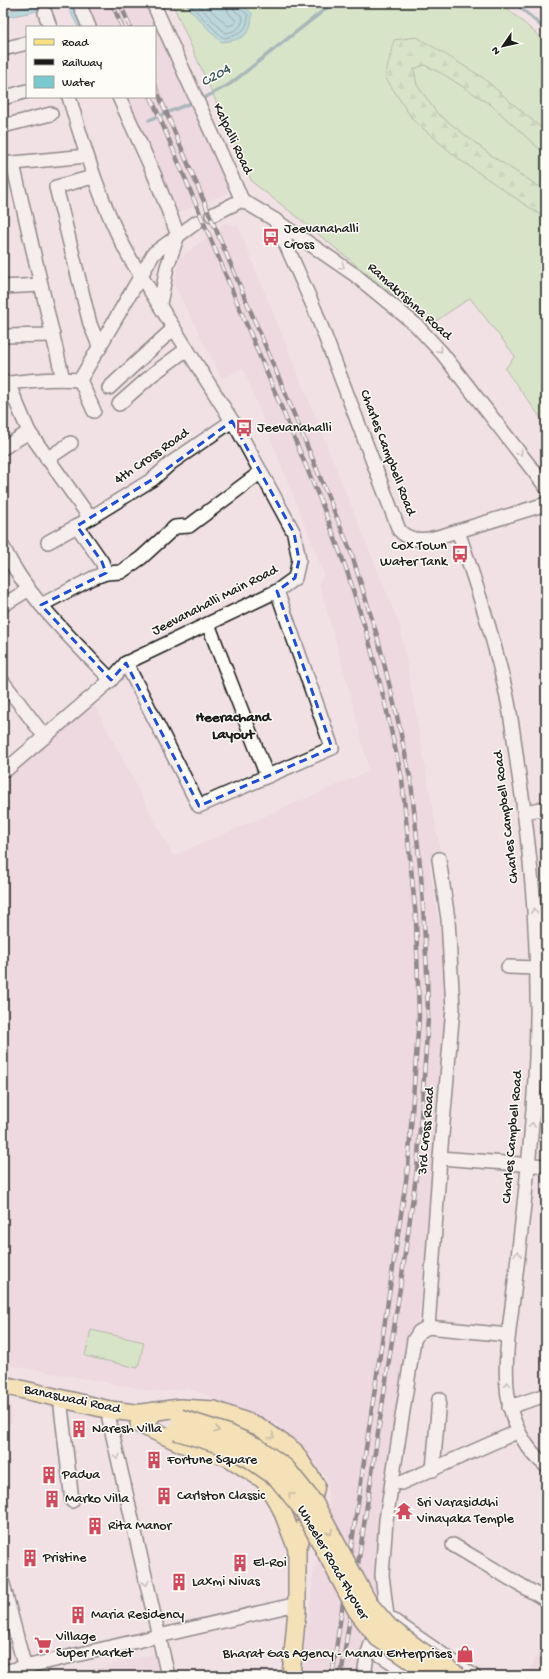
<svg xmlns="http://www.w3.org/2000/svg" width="549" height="1679" viewBox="0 0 549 1679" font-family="'Gochi Hand',sans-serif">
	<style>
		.built { fill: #e9ced8 }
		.grass { fill: #bae6a4; stroke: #6b8160 }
		.forest { fill: url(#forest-firs); stroke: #6b8160 }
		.water { fill: #78cacf; stroke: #538487 }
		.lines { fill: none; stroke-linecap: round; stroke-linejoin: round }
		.shore { stroke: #416264; stroke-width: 1 }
		.stream { stroke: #538487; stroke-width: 3.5 }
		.minor-casing { stroke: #1c1c1c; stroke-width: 16 }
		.major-casing { stroke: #1c1c1c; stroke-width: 20 }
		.minor { stroke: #fdfcf7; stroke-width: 13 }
		.major { stroke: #f9e181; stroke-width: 17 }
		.rail-casing { stroke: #1c1c1c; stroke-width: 4.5 }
		.rail { stroke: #fdfcf7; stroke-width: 3; stroke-dasharray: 9; stroke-linecap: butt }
		.major-bridge-casing { stroke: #1c1c1c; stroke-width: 20; stroke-linecap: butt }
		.major-bridge { stroke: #f9e181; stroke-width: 17 }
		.oneway { stroke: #989794 }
		.oneway2 { stroke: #968854 }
		.marked { fill: none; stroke: #1d4ed8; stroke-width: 3; stroke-dasharray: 8 5; stroke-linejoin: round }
		.labels { text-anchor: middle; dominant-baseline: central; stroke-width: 3; stroke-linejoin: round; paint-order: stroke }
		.street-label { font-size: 14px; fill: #1c1c1c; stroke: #fdfcf7 }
		.poi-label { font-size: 14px; fill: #1c1c1c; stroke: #fdfcf7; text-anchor: start }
		.water-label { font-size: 15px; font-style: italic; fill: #3c595b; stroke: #fdfcf7 }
		.neighbourhood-label { font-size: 15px; font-weight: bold; fill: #1c1c1c; stroke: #fdfcf7 }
	</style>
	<defs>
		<pattern id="forest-firs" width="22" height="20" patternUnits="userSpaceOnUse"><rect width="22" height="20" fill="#bae6a4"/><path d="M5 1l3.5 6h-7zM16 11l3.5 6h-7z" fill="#9fc58d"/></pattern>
	</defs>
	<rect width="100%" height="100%" fill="#f1e1e5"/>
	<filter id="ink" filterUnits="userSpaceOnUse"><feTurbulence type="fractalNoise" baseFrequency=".025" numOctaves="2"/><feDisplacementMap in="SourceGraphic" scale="8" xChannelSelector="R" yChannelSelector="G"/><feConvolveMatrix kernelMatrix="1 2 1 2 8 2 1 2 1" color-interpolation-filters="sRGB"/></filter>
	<g filter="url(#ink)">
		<!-- built -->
		<g class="built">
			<polygon points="84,3 147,3 227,176 228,193 177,213 126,97 155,97 155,27 95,27"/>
			<polygon points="225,223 238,226 400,626 442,861 429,862 450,996 419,1313 389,1479 363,1676 302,1676 313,1577 329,1510 327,1477 277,1424 188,1388 158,1392 3,1364 3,778 63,730 93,702 173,856 369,771 354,708 319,582 324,574 243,368 222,379 174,284 180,258"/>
			<polygon points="3,1403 11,1404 12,1423 3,1424"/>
			<polygon points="546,1642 546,1676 525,1676"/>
			<polygon points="154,1654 159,1676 92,1676 91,1670"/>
		</g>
		<!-- grass -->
		<g class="grass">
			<polygon points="172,3 501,3 546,42 546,425 505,369 515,356 470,298 430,325 296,216 252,182"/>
			<polygon points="91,1330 144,1342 138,1368 85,1356"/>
		</g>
		<!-- forest -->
		<polygon class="forest" points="417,37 482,77 546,132 546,155 491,105 443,74 424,65 414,69 417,85 437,113 492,156 546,191 546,219 460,160 413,120 385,77 394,40"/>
		<!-- water -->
		<g class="water">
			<polygon points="45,3 71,3 83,27 78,27 67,5 3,18 3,12"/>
			<path d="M186,3H239L252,13C252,36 242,40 221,42L189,9Z"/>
		</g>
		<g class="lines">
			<!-- shore -->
			<g class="shore">
				<path d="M190,3L192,7L223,38C238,36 248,31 248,15L238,7L237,3"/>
				<path d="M196,3L225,33C234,32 243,28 243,17L234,10L232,3"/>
				<polyline points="203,3 228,26 234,24 236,21 228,12 226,3"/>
			</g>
			<!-- stream -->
			<g class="stream">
				<polyline points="515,3 546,30"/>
				<polyline points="149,120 206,97 230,84 333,3"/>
			</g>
			<!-- minor casing -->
			<g class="minor-casing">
				<g id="minor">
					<polyline points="79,3 89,27"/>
					<polyline points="153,3 242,200"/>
					<polyline points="45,13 50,27"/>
					<polyline points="3,49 27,43"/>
					<polyline points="119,97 154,174 178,235 167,267 160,304"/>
					<polyline points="3,98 27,91"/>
					<polyline points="3,126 51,114"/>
					<polyline points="3,164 87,156"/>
					<polyline points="13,164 63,379"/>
					<polyline points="93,177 56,187 90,324 100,348"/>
					<polyline points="242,200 275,220 355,275 416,325 442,353 546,487"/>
					<polyline points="212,215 242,200"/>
					<path d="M275,220L315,310L399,530C415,548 439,536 458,531C477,586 495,641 507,697C512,721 515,745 518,769C533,864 540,961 536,1057C533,1132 524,1207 515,1282C508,1347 489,1418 546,1466"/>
					<polyline points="3,287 41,285"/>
					<polyline points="3,336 53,335"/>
					<polyline points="80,380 94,411"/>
					<polyline points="8,383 29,432 90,518 77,526 102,562 106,573"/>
					<path d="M3,384C29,380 54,378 80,380L154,253L197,222"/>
					<polyline points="109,388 174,328"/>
					<polyline points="119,404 153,374 187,349"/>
					<polyline points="3,448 29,432"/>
					<polyline points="47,459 71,443"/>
					<polyline points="90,518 153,479 171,463 232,421"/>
					<polyline points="458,531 546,504"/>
					<polyline points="48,542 77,526"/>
					<path d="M3,547C28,599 72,639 111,680"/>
					<polyline points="3,605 28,590"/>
					<polyline points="41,605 93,578 106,573 121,572 141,558 175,527 189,526 261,472"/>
					<polyline points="208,624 267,776"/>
					<polyline points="126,663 199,806 332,748 277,591"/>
					<polyline points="3,682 45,737"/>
					<path d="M3,764L7,769L111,680L126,663L277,591L295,578L299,560L294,533L239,432L131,260C102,208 86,154 69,97"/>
					<polyline points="525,812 546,808"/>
					<polyline points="508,967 536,968"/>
					<polyline points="440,1158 546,1166"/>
					<polyline points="428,1327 440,1158 453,1008 448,919 439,859"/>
					<polyline points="428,1327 419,1332 414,1340 386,1520 382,1575 387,1616 474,1676"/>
					<polyline points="428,1327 508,1335"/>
					<polyline points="61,1407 72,1501"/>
					<polyline points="509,1407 546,1395"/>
					<polyline points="109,1419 168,1676"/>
					<polyline points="433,1470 439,1399"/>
					<polyline points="401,1483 517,1432"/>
					<polyline points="453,1545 546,1600"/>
					<polyline points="3,1584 27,1676"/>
					<polyline points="370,1648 413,1676"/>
					<polyline points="3,1672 297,1604"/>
					<polyline points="364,1676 367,1656 377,1626"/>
				</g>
			</g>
			<!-- major casing -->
			<g class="major-casing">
				<g id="major">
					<polyline points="3,1385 110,1410 152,1415"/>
					<polyline points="141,1413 180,1408 214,1410 258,1426 294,1451 316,1485 311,1509 297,1549 297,1610 291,1676"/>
					<polyline points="139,1424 183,1444 228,1457 264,1480 281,1508 297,1549"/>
				</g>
			</g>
			<!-- minor -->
			<use href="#minor" class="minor"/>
			<!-- major -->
			<use href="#major" class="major"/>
			<!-- rail casing -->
			<g class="rail-casing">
				<g id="rail">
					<polyline points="112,3 122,27"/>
					<polyline points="120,3 130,27"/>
					<polyline points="155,86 276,371 351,552 378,639 397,716 411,782 421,875 427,972 428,1018 424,1077 417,1169 402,1275 341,1676"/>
					<polyline points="151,97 324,509 348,574 368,637 385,703 402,779 416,918 419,1017 408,1167 332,1676"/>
				</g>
			</g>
			<!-- rail -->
			<use href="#rail" class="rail"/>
			<!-- major-bridge casing -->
			<g class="major-bridge-casing">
				<g id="major-bridge">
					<polyline points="180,1418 227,1433 257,1447 286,1468 315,1504 369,1604 389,1627 417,1648 459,1676"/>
					<polyline points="176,1431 222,1445 250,1459 277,1478 304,1511 357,1611 378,1638 434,1676"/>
				</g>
			</g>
			<!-- major-bridge -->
			<use href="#major-bridge" class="major-bridge"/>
		</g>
		<!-- one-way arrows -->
		<defs><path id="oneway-chevron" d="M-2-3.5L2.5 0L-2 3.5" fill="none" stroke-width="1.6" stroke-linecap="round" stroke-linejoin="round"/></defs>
		<g class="oneway">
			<use href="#oneway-chevron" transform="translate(342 266) rotate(35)"/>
			<use href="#oneway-chevron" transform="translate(440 350) rotate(48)"/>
			<use href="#oneway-chevron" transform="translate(520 453) rotate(53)"/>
			<use href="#oneway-chevron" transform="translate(534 911) rotate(-93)"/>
			<use href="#oneway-chevron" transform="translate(532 1125) rotate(-86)"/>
			<use href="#oneway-chevron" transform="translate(518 1254) rotate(-83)"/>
			<use href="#oneway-chevron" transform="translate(507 1384) rotate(-94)"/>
			<use href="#oneway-chevron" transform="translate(117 1457) rotate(77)"/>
			<use href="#oneway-chevron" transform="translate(146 1583) rotate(77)"/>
		</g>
		<g class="oneway2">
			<use href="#oneway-chevron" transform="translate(217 1430) rotate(17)"/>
			<use href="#oneway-chevron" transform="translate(272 1436) rotate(35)"/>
			<use href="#oneway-chevron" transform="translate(291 1495) rotate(-129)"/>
			<use href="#oneway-chevron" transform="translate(330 1532) rotate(62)"/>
		</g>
	</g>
	<!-- marked area -->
	<path d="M0 0H549V1679H0ZM232,421L294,533L299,560L295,578L277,591L332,748L199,806L126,663L111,680L41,605L106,573L102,562L77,526L153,479Z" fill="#f1e1e5" fill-opacity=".55" fill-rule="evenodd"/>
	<path class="marked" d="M232,421L294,533L299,560L295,578L277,591L332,748L199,806L126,663L111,680L41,605L106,573L102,562L77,526L153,479Z"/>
	<!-- icons -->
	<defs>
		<g id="bus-bare" transform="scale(1.38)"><path d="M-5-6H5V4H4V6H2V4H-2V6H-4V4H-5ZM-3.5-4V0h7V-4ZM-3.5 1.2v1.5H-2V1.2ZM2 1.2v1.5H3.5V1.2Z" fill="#d1495b" stroke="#fdfcf7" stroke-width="2.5" paint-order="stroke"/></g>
		<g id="building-bare" transform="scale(1.38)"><path d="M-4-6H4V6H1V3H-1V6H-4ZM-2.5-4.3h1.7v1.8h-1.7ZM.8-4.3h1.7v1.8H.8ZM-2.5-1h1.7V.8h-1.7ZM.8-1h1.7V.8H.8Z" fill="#d1495b" stroke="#fdfcf7" stroke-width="2.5" paint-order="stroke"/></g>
		<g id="temple-bare" transform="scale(1.38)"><path d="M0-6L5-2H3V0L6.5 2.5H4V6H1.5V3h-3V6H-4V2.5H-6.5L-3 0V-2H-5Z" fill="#d1495b" stroke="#fdfcf7" stroke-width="2.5" paint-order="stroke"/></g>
		<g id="supermarket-bare" transform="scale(1.38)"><path d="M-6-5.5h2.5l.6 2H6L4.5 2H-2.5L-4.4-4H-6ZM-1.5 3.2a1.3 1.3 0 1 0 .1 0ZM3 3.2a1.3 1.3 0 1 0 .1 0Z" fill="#d1495b" stroke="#fdfcf7" stroke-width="2.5" paint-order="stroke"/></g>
		<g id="shop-bare" transform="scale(1.38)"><path d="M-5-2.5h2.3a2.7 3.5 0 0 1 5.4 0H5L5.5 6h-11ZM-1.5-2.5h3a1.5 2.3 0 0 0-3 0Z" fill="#d1495b" stroke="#fdfcf7" stroke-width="2.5" paint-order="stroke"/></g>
	</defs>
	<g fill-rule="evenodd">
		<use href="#bus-bare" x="271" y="237"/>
		<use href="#bus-bare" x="244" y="428"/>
		<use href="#bus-bare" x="460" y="554"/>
		<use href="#building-bare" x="79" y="1429"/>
		<use href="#building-bare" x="154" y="1460"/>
		<use href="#building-bare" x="49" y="1475"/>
		<use href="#building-bare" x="164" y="1496"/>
		<use href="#building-bare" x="52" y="1499"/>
		<use href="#temple-bare" x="404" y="1511"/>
		<use href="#building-bare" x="95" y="1526"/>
		<use href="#building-bare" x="30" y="1558"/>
		<use href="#building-bare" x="240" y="1563"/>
		<use href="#building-bare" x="179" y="1582"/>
		<use href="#building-bare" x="78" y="1615"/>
		<use href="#supermarket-bare" x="43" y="1645"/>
		<use href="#shop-bare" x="465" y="1654"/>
	</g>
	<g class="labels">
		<!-- street labels -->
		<g class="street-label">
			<text transform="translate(232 139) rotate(65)">Kalpalli Road</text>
			<text transform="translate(409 302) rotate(42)">Ramakrishna Road</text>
			<text transform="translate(387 453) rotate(69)">Charles Campbell Road</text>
			<text transform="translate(152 457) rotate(-35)">4th Cross Road</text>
			<text transform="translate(215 601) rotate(-27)">Jeevanahalli Main Road</text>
			<text transform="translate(507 817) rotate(-97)">Charles Campbell Road</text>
			<text transform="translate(427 1131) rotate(-85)">3rd Cross Road</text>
			<text transform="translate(513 1137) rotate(-85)">Charles Campbell Road</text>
			<text transform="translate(72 1400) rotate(12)">Banaswadi Road</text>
			<text transform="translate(332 1563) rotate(60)">Wheeler Road Flyover</text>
		</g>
		<!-- poi labels -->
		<g class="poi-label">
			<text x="284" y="229">Jeevanahalli<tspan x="284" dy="16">Cross</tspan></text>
			<text x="257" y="428">Jeevanahalli</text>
			<text x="447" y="546" text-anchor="end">Cox Town<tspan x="447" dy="16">Water Tank</tspan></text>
			<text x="92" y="1429">Naresh Villa</text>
			<text x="167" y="1460">Fortune Square</text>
			<text x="62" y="1475">Padua</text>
			<text x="177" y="1496">Carlston Classic</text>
			<text x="65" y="1499">Marko Villa</text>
			<text x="417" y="1503">Sri Varasiddhi<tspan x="417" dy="16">Vinayaka Temple</tspan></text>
			<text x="108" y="1526">Rita Manor</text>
			<text x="43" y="1558">Pristine</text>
			<text x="253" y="1563">El-Roi</text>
			<text x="192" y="1582">Laxmi Nivas</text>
			<text x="91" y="1615">Maria Residency</text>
			<text x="56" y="1637">Village<tspan x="56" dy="16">Super Market</tspan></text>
			<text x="452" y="1654" text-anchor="end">Bharat Gas Agency - Manav Enterprises</text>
		</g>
		<!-- water labels -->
		<g class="water-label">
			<text transform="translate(216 76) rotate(-29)">C204</text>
		</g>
		<!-- neighbourhood labels -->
		<g class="neighbourhood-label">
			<text x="233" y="718">Heerachand<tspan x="233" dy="17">Layout</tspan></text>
		</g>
	</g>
	<!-- margin -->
	<rect width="549" height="1679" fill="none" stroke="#fdfcf7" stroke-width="16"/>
	<rect x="8" y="8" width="533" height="1663" fill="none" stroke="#1c1c1c" stroke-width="1.5" filter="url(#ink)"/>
	<!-- legend -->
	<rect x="26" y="26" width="130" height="72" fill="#fdfcf7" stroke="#a3a29f"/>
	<rect x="34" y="39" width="20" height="6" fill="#f9e181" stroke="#a3a29f"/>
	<text x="62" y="46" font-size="12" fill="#1c1c1c">Road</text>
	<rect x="34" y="59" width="20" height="6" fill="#1c1c1c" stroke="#a3a29f"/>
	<text x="62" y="66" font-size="12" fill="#1c1c1c">Railway</text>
	<rect x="34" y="76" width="20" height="12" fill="#78cacf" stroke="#a3a29f"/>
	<text x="62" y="86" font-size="12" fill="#1c1c1c">Water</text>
	<!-- north arrow -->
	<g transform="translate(503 46) rotate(236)" stroke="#fdfcf7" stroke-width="3" paint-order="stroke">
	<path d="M0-3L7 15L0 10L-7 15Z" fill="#1c1c1c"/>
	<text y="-6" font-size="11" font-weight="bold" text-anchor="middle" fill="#1c1c1c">N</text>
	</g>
</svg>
